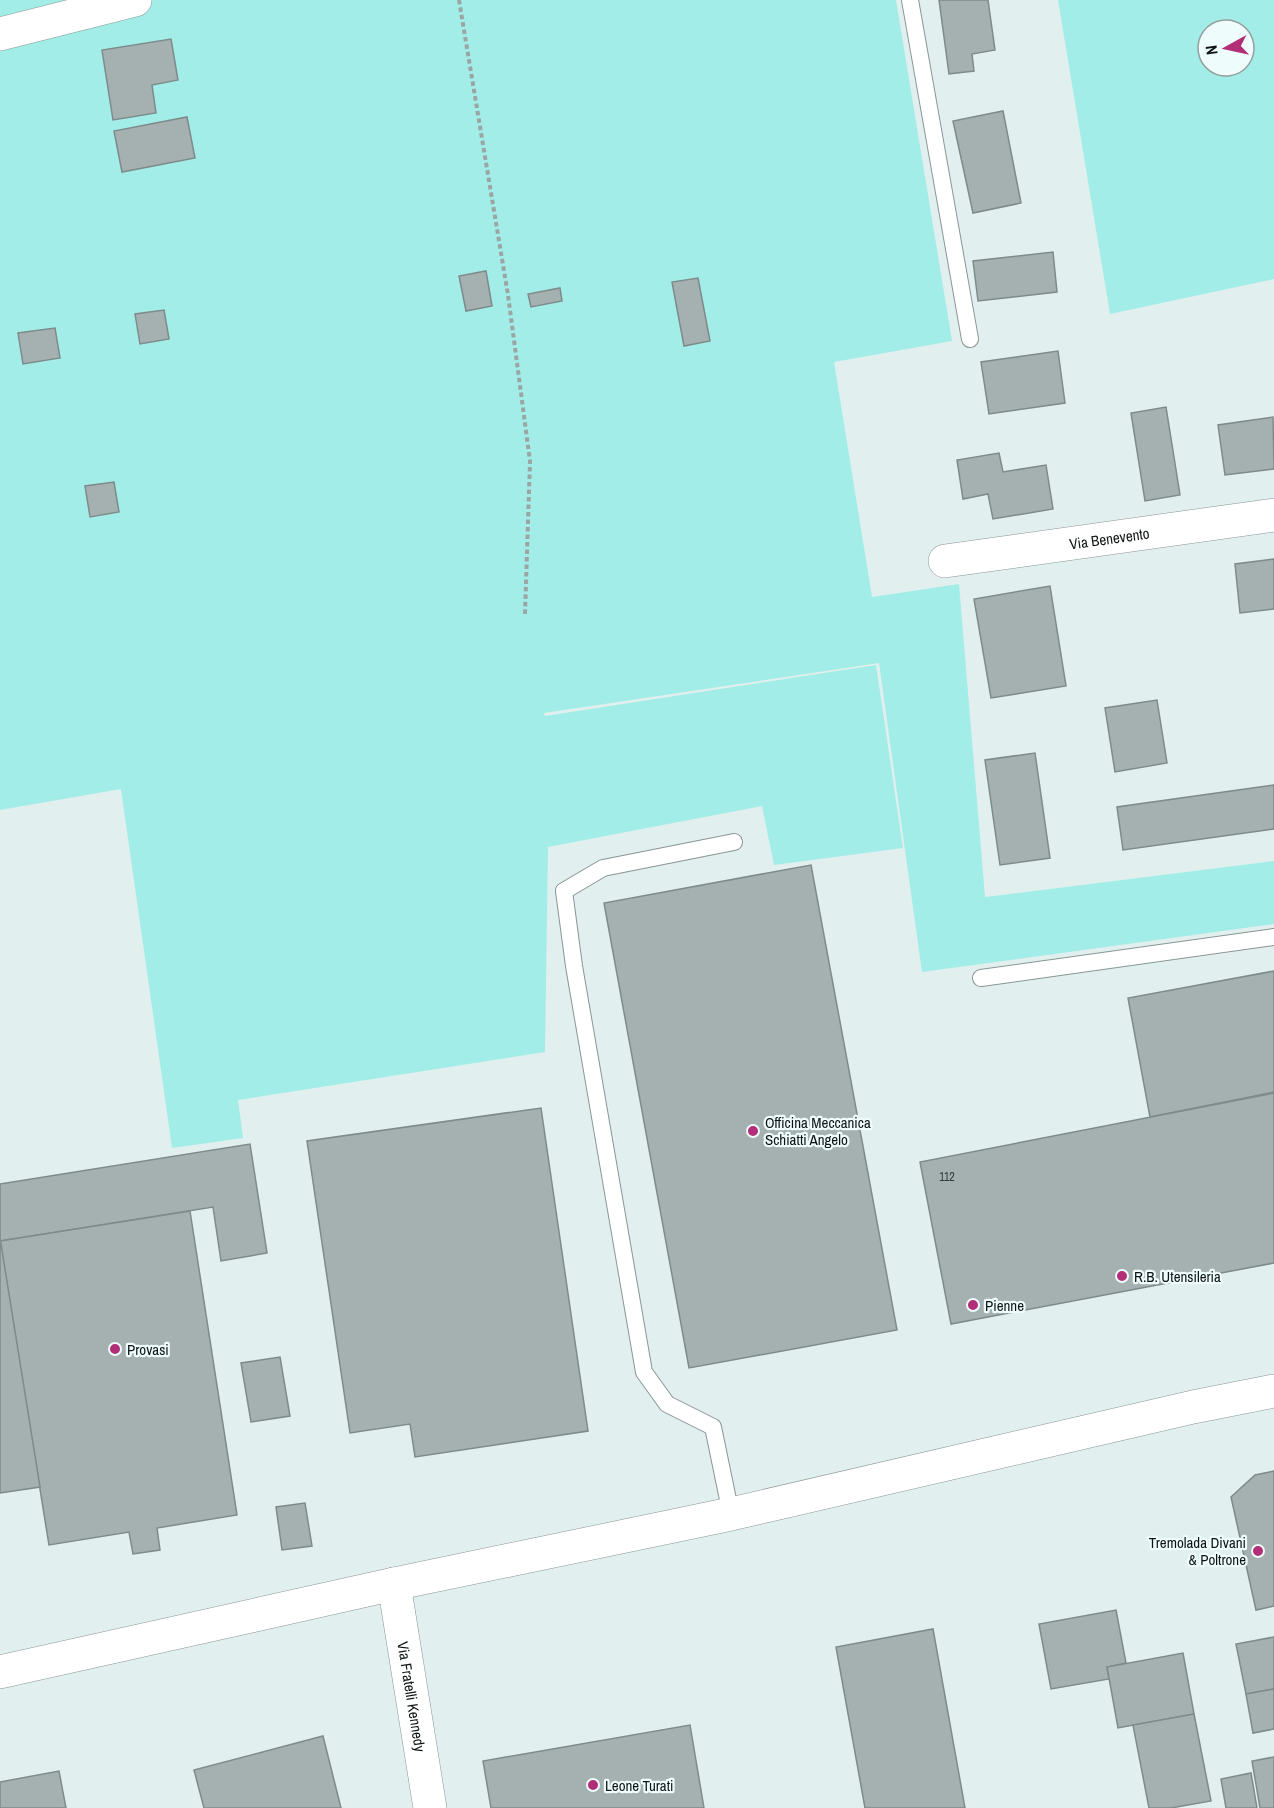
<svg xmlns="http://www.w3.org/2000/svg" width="1274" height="1808" viewBox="0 0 1274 1808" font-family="'Archivo Narrow',sans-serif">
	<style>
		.green { fill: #a2ede8; fill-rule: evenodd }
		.building { fill: #a4b1b0; stroke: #7e8b8a; stroke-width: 1.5 }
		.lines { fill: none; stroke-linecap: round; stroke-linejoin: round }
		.lane-casing { stroke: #899694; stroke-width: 18 }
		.street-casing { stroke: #899694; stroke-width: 34 }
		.secondary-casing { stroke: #899694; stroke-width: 34 }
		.path { stroke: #9aa5a4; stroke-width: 4; stroke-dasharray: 4.5 3; stroke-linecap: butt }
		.lane { stroke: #fff; stroke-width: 16 }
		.street { stroke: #fff; stroke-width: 33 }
		.secondary { stroke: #fff; stroke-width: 33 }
		.poi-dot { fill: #b22e76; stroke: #eefcfb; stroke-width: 2 }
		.labels { text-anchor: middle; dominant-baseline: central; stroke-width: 4.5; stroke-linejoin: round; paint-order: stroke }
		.number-label { font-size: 12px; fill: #343b3b }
		.street-label { font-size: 15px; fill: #0f1414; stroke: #eefcfb }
		.poi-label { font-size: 15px; fill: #0f1414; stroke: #eefcfb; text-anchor: start }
	</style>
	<rect width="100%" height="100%" fill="#e1efee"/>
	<!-- green -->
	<g class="green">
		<polygon points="0,0 896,0 952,341 834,362 872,597 959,584 985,897 1274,861 1274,924 922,972 879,663 544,713 545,716 876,665 903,848 774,865 762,806 548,847 545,1052 238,1100 243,1138 172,1148 121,789 0,810"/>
		<path d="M1058,0H1274V279L1110,314ZM1208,30H1244V66H1208Z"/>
	</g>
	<!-- building -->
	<g class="building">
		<polygon points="939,0 988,0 995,50 972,54 974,71 949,74"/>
		<polygon points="171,39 178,80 152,85 156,113 113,120 102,50"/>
		<polygon points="1003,111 1021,203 973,213 953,121"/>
		<polygon points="187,117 195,158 122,172 114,131"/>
		<polygon points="1053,252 1057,292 978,301 973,261"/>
		<polygon points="486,271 492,306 466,311 459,276"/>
		<polygon points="698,278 710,341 684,346 672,282"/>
		<polygon points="560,288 562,301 531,307 528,294"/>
		<polygon points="164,310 169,339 140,344 135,314"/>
		<polygon points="55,328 60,358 23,364 18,333"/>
		<polygon points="1058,351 1065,403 989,414 981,362"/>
		<polygon points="1166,407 1180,495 1145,501 1131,413"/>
		<polygon points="1273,417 1274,469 1225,475 1218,425"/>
		<polygon points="999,453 1003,472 1046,465 1053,509 993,519 988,494 963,499 957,460"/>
		<polygon points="114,482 119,512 90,517 85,486"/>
		<polygon points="1274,559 1274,609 1240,613 1235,564"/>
		<polygon points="1050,586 1066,686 991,698 974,599"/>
		<polygon points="1157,700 1167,763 1115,772 1105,708"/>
		<polygon points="1035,753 1050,858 1000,865 985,760"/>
		<polygon points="1274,785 1274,829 1123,850 1117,807"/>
		<polygon points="811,865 897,1330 689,1368 604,903"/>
		<polygon points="1274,971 1274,1092 1150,1117 1128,998"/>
		<polygon points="1274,1093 1274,1263 951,1324 920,1162"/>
		<polygon points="541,1108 588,1431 415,1457 410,1424 350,1433 307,1141"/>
		<polygon points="250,1144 267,1253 221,1261 213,1207 0,1241 0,1184"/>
		<polygon points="190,1211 237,1515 157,1528 160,1550 133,1554 129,1532 49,1545 0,1241"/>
		<polygon points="0,1238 40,1487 0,1493"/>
		<polygon points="280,1357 290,1416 251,1422 241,1363"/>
		<polygon points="1274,1471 1274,1606 1256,1610 1231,1497 1255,1475"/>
		<polygon points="305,1503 312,1546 282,1550 276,1507"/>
		<polygon points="1116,1610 1126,1663 1107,1667 1109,1679 1051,1689 1039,1624"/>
		<polygon points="933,1629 965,1808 865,1808 836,1647"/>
		<polygon points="1274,1637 1274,1689 1246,1694 1236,1644"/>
		<polygon points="1183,1653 1194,1714 1118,1728 1107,1667"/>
		<polygon points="1274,1689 1274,1729 1253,1733 1246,1694"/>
		<polygon points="1194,1714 1211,1801 1171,1808 1149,1808 1133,1725"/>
		<polygon points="690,1725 704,1808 491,1808 483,1761"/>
		<polygon points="323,1736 341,1808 204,1808 194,1770"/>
		<polygon points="1274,1757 1274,1808 1260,1808 1252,1761"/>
		<polygon points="59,1771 66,1808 0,1808 0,1782"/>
		<polygon points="1251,1773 1257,1808 1226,1808 1221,1779"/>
	</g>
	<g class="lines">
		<!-- lane casing -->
		<g class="lane-casing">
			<g id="lane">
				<polyline points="910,0 970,339"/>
				<polyline points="981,978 1274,937"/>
				<polyline points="731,1514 713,1427 667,1404 644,1372 574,966 564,891 603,868 734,842"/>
			</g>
		</g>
		<!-- street casing -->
		<g class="street-casing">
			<g id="street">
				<polyline points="0,34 135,0"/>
				<path id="s1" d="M945,561L1274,515"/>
				<path id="s2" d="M394,1584L430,1808"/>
			</g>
		</g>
		<!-- secondary casing -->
		<g class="secondary-casing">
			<polyline id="secondary" points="0,1672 394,1584 731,1514 1193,1407 1274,1391"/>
		</g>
		<!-- path -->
		<polyline class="path" points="459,0 508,295 530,461 525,614"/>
		<!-- lane -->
		<use href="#lane" class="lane"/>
		<!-- street -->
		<use href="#street" class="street"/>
		<!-- secondary -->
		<use href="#secondary" class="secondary"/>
	</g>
	<!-- markers -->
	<g class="poi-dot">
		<circle cx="753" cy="1131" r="6"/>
		<circle cx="1122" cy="1276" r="6"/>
		<circle cx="973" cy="1305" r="6"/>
		<circle cx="115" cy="1349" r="6"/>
		<circle cx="1258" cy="1551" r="6"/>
		<circle cx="593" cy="1785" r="6"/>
	</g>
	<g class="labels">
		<!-- number labels -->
		<g class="number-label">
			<text x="947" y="1177">112</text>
		</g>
		<!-- street labels -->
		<g class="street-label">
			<text stroke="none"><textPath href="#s1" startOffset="166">Via Benevento</textPath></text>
			<text stroke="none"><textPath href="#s2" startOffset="114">Via Fratelli Kennedy</textPath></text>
		</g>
		<!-- poi labels -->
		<g class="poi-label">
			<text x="765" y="1122">Officina Meccanica<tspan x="765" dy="17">Schiatti Angelo</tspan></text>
			<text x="1134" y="1276">R.B. Utensileria</text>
			<text x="985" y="1305">Pienne</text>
			<text x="127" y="1349">Provasi</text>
			<text x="1246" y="1542" text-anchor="end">Tremolada Divani<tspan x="1246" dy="17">&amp; Poltrone</tspan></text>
			<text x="605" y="1785">Leone Turati</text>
		</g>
	</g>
	<!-- north arrow -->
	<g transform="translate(1226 48) rotate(262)"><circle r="28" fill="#eefcfb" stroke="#959f9f" stroke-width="1.5"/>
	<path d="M0-4.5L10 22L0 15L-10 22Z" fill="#b22e76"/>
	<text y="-9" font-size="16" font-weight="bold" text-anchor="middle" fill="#0f1414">N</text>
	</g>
</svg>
